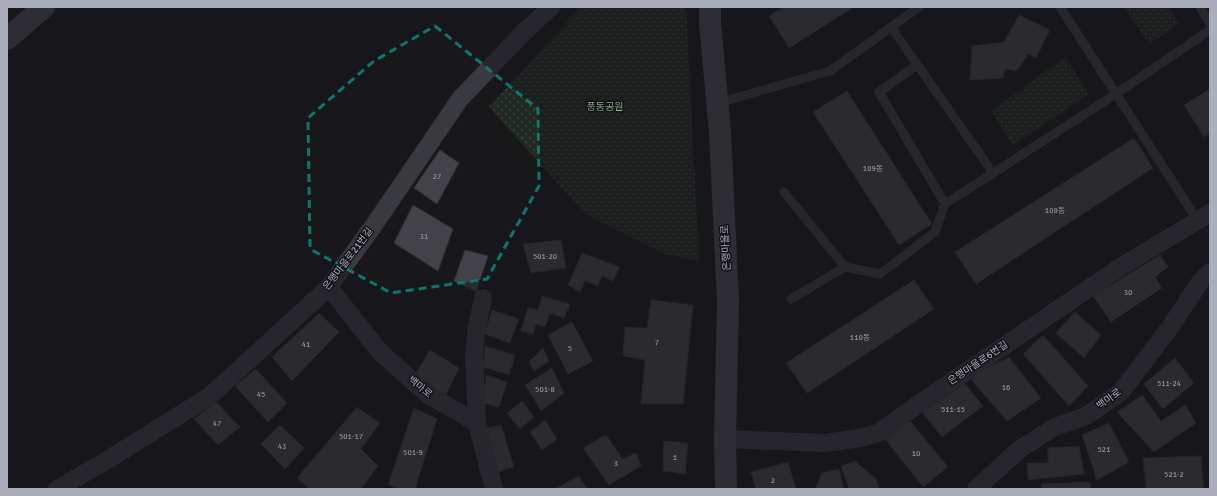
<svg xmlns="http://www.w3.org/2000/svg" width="1217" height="496" viewBox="0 0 1217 496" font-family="Signika,'Noto Sans KR',sans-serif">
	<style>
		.park { fill: url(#park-dots) }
		.building { fill: #424248; stroke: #333237 }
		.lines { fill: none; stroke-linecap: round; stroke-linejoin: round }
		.lane { stroke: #393940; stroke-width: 9 }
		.street { stroke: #393940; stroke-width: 18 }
		.secondary { stroke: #474850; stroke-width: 22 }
		.marked { fill: none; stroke: #0f766e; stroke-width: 3; stroke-dasharray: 8 5; stroke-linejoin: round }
		.labels { text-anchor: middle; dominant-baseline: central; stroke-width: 3; stroke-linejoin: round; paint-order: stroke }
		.number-label { font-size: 8px; fill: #8f929f }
		.park-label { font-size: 10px; fill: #7fa885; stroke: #131316 }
		.street-label { font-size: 10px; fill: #a9adbc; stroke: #131316 }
	</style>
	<defs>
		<pattern id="park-dots" width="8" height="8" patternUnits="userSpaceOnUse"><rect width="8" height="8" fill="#202922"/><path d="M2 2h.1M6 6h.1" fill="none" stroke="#3e4540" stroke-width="1.8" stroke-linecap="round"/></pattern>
	</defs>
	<rect width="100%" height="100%" fill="#18181b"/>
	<!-- park -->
	<g class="park">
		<polygon points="581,7 686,7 699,261 664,254 586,215 489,107"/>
		<polygon points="1124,7 1168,7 1179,24 1149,44"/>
		<polygon points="1065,57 1089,94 1013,145 991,111"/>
	</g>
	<!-- building -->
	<g class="building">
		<polygon points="784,7 854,7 789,48 769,16"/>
		<polygon points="1019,15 1050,30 1036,58 1028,54 1017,71 1005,69 1003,78 970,80 972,46 1004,42"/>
		<polygon points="1210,89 1210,133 1204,137 1184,105"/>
		<polygon points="847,91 932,224 899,245 813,112"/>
		<polygon points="1134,138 1153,168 976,284 955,252"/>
		<polygon points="440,150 459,163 437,204 414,188"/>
		<polygon points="413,205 453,229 438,271 394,243"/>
		<polygon points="561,240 566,268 531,273 523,244"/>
		<polygon points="465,250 488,256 476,292 454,281"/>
		<polygon points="582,253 620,267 613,281 602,276 598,286 585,281 580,292 568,285"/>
		<polygon points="1160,255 1168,267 1155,277 1162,288 1111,322 1093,296"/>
		<polygon points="914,280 934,309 807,393 786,363"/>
		<polygon points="542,296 570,304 564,318 550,313 545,327 536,324 533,334 521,331 528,308 538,310"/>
		<polygon points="651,300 693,305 683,404 641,404 645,360 623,356 625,327 647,328"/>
		<polygon points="492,310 519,319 510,343 485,334"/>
		<polygon points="1075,312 1101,335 1084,358 1056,333"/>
		<polygon points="319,313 339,332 292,381 272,357"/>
		<polygon points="572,322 593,361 568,374 548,335"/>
		<polygon points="1043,335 1088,386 1069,406 1023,354"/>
		<polygon points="485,346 515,355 509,375 483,367"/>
		<polygon points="543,348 549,361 534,371 529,362"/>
		<polygon points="430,350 459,368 445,396 416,373"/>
		<polygon points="1009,357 1041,398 1007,421 969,377"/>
		<polygon points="1175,358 1194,383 1163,409 1144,384"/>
		<polygon points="552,368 564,393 541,411 525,385"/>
		<polygon points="256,369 287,403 268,422 235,386"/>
		<polygon points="486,375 507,382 499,407 483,403"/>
		<polygon points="965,384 983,406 942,437 922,412"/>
		<polygon points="1142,395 1161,421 1185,405 1196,423 1154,452 1117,412"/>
		<polygon points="522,401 534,417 520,429 507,413"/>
		<polygon points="216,402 240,427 218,445 194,419"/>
		<polygon points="357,407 380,423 361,449 378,466 361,489 310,489 297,478"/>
		<polygon points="414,408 437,419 415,489 401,489 388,485"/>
		<polygon points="545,420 557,439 542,450 530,432"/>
		<polygon points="910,421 948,467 923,487 885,439"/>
		<polygon points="1109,423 1129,462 1097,480 1082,435"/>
		<polygon points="280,425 304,448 285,469 261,444"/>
		<polygon points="501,425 514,467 497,472 486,428"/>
		<polygon points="606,435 623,459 636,453 641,466 609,485 583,448"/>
		<polygon points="664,441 688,443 685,474 663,471"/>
		<polygon points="1079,446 1084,474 1028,480 1027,463 1048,463 1048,448"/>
		<polygon points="1201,456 1204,489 1146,489 1143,458"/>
		<polygon points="855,461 876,479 879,489 849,489 841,466"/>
		<polygon points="788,462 796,489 756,489 751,472"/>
		<polygon points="839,469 844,489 815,489 822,473"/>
		<polygon points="579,476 587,489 554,489"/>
		<polygon points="1090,482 1091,489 1042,489 1041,484"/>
	</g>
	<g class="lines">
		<!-- lane -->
		<g class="lane">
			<polyline points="1060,7 1198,221"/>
			<polyline points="1200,7 1210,23"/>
			<polyline points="891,27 993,173"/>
			<polyline points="917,65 879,92 945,204"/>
			<polyline points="718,103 830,71 919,7"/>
			<polyline points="784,192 845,267"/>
			<polyline points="791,299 845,267 880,274 935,232 945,204 1116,94 1210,30"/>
		</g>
		<!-- street -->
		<g class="street">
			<polyline points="329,287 379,351 427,394 477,423 494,489"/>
			<polyline points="477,423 474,356 476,333 483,298"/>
			<polyline points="725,439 825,443 860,438 878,433 923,401 1119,268 1210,213"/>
			<polyline points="57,489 109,459 210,396 329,287 374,225 460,99 522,34 551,7"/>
			<polyline points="976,489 1020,449 1055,427 1086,416 1121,392 1171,326 1200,282 1210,272"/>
		</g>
		<!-- secondary -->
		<g class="secondary">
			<polyline points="710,7 710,23 720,132 728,301 725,439 726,489"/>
			<polyline points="7,39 44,7"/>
		</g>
	</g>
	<!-- marked area -->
	<path d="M0 0H1217V496H0ZM435,26L538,109L539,186L487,279L391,293L310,249L308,118L374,61Z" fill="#18181b" fill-opacity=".55" fill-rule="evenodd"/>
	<path class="marked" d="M435,26L538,109L539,186L487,279L391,293L310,249L308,118L374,61Z"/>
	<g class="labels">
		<!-- number labels -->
		<g class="number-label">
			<text x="873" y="168">109동</text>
			<text x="437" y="176">27</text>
			<text x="1055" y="210">108동</text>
			<text x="424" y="236">31</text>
			<text x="545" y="256">501-20</text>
			<text x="1128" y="292">30</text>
			<text x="860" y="337">110동</text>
			<text x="657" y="342">7</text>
			<text x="306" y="344">41</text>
			<text x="570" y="348">5</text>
			<text x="1169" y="383">511-24</text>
			<text x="1006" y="387">16</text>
			<text x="545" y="389">501-8</text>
			<text x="261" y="394">45</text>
			<text x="953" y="409">511-15</text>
			<text x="217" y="423">47</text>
			<text x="351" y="436">501-17</text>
			<text x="282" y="446">43</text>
			<text x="1104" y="449">521</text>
			<text x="413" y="452">501-9</text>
			<text x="916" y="453">10</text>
			<text x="675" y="457">1</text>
			<text x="616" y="463">3</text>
			<text x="1174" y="474">521-2</text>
			<text x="773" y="480">2</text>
		</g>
		<!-- park labels -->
		<g class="park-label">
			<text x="605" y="107">풍동공원</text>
		</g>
		<!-- street labels -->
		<g class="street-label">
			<text transform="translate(726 248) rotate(-93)">은행마을로</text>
			<text transform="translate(348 259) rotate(-53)">은행마을로21번길</text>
			<text transform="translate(978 363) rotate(-34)">은행마을로6번길</text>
			<text transform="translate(420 387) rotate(39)">백마로</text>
			<text transform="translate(1109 399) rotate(-36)">백마로</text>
		</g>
	</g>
	<!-- border -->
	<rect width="1217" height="496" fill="none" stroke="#a9adbc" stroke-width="16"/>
</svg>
